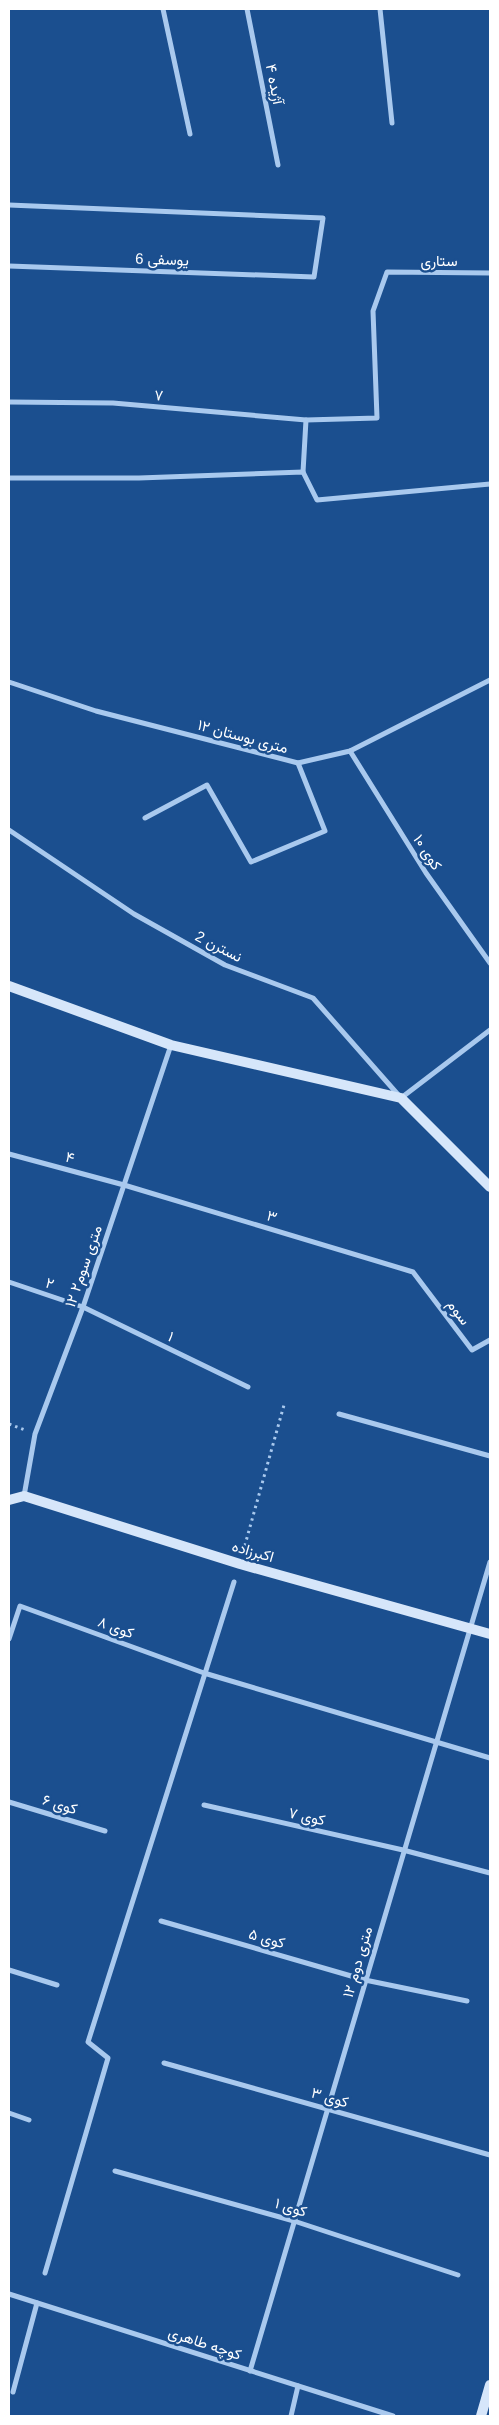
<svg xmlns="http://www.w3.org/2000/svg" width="499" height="2425" viewBox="0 0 499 2425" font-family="Arial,Vazirmatn,sans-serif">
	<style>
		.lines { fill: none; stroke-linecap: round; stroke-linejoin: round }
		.path { stroke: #a9c9ee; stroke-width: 3; stroke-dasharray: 2.5 4; stroke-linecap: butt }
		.street { stroke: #a9c9ee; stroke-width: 5 }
		.secondary { stroke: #d6e6fa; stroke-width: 10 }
		.labels { text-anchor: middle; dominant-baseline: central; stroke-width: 5; stroke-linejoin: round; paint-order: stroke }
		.street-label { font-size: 15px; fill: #fff; stroke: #1b4f8f }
	</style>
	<rect width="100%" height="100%" fill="#1b4f8f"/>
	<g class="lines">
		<!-- path -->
		<g class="path">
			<polyline points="9,1424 25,1430"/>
			<polyline points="243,1552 284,1405"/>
		</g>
		<!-- street -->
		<g class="street">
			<polyline points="163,9 190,134"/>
			<polyline points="247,9 278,165"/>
			<polyline points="380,9 392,123"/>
			<polyline points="9,205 323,218 314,277 9,266"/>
			<polyline points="9,402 113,403 306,420 377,418 373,311 387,272 490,273"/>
			<polyline points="303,472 306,420"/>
			<polyline points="9,478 139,478 303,472 317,500 490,484"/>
			<polyline points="9,682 96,711 298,763 350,751 490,680"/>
			<polyline points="350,751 426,873 490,963"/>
			<polyline points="145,818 207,785 251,862 325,831 298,763"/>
			<polyline points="9,830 134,914 225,965 313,998 401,1098 490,1030"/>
			<polyline points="9,1154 124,1185 413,1272 472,1350 490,1340"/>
			<polyline points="9,1282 83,1307 248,1387"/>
			<polyline points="339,1414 490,1456"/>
			<polyline points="24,1496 35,1434 83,1307 171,1045"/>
			<polyline points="9,1639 20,1606 204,1673 490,1758"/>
			<polyline points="9,1802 105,1831"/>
			<polyline points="204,1805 403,1850 490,1873"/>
			<polyline points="161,1921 365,1980 467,2001"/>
			<polyline points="9,1970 57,1985"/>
			<polyline points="164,2063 490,2155"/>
			<polyline points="9,2113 29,2120"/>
			<polyline points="115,2171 294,2221 458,2275"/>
			<polyline points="45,2273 108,2058 88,2042 234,1582"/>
			<polyline points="9,2294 393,2416"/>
			<polyline points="250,2371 490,1562"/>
			<polyline points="13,2392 37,2303"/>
			<polyline points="291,2416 298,2386"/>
		</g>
		<!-- secondary -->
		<g class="secondary">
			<polyline points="9,986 171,1045 401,1098 490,1187"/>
			<polyline points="9,1500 24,1496 240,1564 490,1634"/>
			<polyline points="481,2416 490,2385"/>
		</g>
	</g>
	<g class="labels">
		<!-- street labels -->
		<g class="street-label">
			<text transform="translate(275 84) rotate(79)">۴ آژیده</text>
			<text transform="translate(162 259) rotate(2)">یوسفی 6</text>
			<text x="439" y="260">ستاری</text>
			<text transform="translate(159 395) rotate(5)">۷</text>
			<text transform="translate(243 736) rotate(15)">۱۲ متری بوستان</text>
			<text transform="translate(428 852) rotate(57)">کوی ۱۰</text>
			<text transform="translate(219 946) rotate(27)">نسترن 2</text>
			<text transform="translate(70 1157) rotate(15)">۴</text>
			<text transform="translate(272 1216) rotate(17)">۳</text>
			<text transform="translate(83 1266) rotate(-71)">۱۲ متری سوم۲</text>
			<text transform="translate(50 1283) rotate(18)">۲</text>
			<text transform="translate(459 1312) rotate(53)">سوم</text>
			<text transform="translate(171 1336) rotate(26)">۱</text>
			<text transform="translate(253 1551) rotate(16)">اکبرزاده</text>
			<text transform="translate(116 1627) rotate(20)">کوی ۸</text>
			<text transform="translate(60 1804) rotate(17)">کوی ۶</text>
			<text transform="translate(307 1816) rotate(13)">کوی ۷</text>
			<text transform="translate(267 1938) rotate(16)">کوی ۵</text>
			<text transform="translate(357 1962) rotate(-74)">۱۲ متری دوم</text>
			<text transform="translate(330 2097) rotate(16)">کوی ۳</text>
			<text transform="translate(291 2207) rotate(17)">کوی ۱</text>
			<text transform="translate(205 2343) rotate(18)">کوچه طاهری</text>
		</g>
	</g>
	<!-- border -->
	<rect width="499" height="2425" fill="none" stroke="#ffffff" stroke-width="20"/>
</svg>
